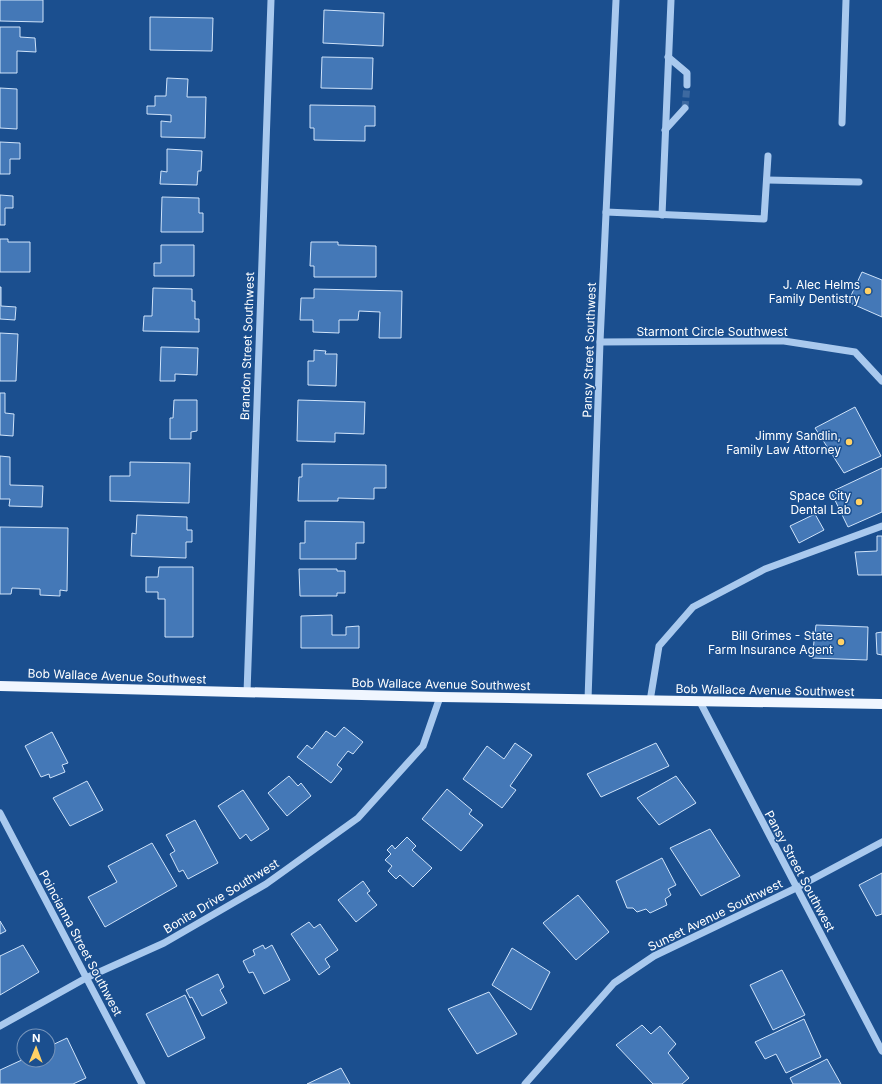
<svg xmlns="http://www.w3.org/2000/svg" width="882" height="1084" viewBox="0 0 882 1084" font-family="Inter,sans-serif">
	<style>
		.building { fill: #4478b7; stroke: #cfe3fa }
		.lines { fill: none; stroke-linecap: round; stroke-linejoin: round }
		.minor-tunnel { stroke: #3d69a0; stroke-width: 7; stroke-dasharray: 7 3.5; stroke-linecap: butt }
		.minor { stroke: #a9c9ee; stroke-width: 7 }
		.major { stroke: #f0f6ff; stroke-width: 10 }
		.poi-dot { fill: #ffd166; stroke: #1b4f8f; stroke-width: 1.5 }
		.labels { text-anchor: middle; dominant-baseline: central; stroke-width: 3; stroke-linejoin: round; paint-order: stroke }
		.poi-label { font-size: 12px; fill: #fff; stroke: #1b4f8f; text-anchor: end }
		.street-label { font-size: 12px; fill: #fff; stroke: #1b4f8f }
	</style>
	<rect width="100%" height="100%" fill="#1b4f8f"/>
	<!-- building -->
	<g class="building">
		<polygon points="0,0 43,0 43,22 0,21"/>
		<polygon points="324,10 384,13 383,46 323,43"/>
		<polygon points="150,17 213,18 212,51 150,50"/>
		<polygon points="0,27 20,27 20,37 35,38 36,52 17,51 17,73 0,73"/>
		<polygon points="322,57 373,58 372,89 321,88"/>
		<polygon points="167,78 188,79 187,97 206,97 205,138 161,137 161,121 171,122 171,115 147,114 147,106 155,106 155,96 166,96"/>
		<polygon points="0,88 17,89 17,129 0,128"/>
		<polygon points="310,105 375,106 375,126 365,126 365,141 314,140 314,128 310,128"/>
		<polygon points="0,142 20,143 20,159 10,159 10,174 0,174"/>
		<polygon points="167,149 202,151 201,171 198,171 197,185 160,184 161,171 167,172"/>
		<polygon points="0,195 13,196 13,208 5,208 5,225 0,225"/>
		<polygon points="162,197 199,198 199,213 203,213 203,232 161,232"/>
		<polygon points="0,239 8,239 8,242 30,242 30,272 0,272"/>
		<polygon points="311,242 338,242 338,245 376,246 376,277 314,277 314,266 310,266"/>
		<polygon points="161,245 194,245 194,276 154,276 154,263 161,263"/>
		<polygon points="862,272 882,280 882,317 848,302"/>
		<polygon points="0,287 1,287 1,306 16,307 15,320 0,319"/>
		<polygon points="153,288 192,289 192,301 195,301 195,319 199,319 199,332 143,331 144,316 152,316"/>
		<polygon points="314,289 402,291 401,338 379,338 380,312 359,311 358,320 339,320 339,333 313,332 313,320 300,320 301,298 314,298"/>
		<polygon points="0,333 18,334 16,381 0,381"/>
		<polygon points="161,347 198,348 197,375 175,374 175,381 160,381"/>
		<polygon points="314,350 326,351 325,354 337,354 336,386 308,385 308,361 314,361"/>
		<polygon points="0,393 5,393 5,413 14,414 13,436 0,435"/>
		<polygon points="174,400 197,400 197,431 191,432 191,439 170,439 170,418 173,418"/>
		<polygon points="298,400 365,402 364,434 335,433 335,442 297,441"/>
		<polygon points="855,407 881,456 844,473 815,428"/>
		<polygon points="0,456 10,457 10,485 43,486 42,507 9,506 10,499 0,499"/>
		<polygon points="130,462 190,463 189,503 110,501 110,476 130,476"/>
		<polygon points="302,464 386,465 386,488 374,488 374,499 338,498 338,501 298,501 299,477 302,477"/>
		<polygon points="882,468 882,512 848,527 831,492"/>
		<polygon points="815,514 824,530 799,543 790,526"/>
		<polygon points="137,515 187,517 187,530 192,530 192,542 186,542 186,558 131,556 132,533 136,534"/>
		<polygon points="305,521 364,522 364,543 356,543 356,559 300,559 300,543 305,543"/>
		<polygon points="0,527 68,528 67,591 60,590 60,596 40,595 40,589 12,588 11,594 0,594"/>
		<polygon points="877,536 882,536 882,575 858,575 855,552 877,551"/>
		<polygon points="159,567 193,567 193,637 165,637 165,599 158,599 158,592 146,592 146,577 158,577"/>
		<polygon points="299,569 337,569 337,571 345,571 345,593 337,593 337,596 300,596"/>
		<polygon points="332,615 332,635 346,635 346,627 359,626 359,648 301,648 301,616"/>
		<polygon points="816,625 868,627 867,660 812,658"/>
		<polygon points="882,632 882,655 877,654 876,633"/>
		<polygon points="344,727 363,742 353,754 348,751 337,765 342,769 331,783 297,757 307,745 312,749 326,731 335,737"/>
		<polygon points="52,732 68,763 62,765 65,772 50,778 49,774 41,777 25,746"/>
		<polygon points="515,743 532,755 510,786 516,790 502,808 463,779 487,746 504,759"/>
		<polygon points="656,743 669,766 601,797 587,774"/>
		<polygon points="289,776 298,786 301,783 311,796 287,816 268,793"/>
		<polygon points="676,776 696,803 659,825 637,798"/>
		<polygon points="87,781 103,810 70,826 53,798"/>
		<polygon points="447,789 472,810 469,814 483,825 461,851 422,819"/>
		<polygon points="243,790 269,829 251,841 246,834 240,839 218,806"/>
		<polygon points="195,820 218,863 188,879 183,870 179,872 170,854 175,851 166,835"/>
		<polygon points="710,829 740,876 701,896 670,848"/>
		<polygon points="407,837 416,846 412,850 432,868 413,887 400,875 396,879 388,871 392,866 385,860 391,854 387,850 392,845 395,849"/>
		<polygon points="152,843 177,886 105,927 88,897 117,882 108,866"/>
		<polygon points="662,858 676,885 668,889 671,895 665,899 667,905 650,913 646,909 637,912 633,908 627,908 616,881"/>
		<polygon points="882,873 882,914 876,916 859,885"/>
		<polygon points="363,881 370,891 367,893 377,905 356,922 338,900"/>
		<polygon points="578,895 609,932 576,960 543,923"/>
		<polygon points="0,921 6,931 0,934"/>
		<polygon points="309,922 314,928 320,924 338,950 325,959 330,967 319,975 291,934"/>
		<polygon points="23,945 39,972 0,995 0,956"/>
		<polygon points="263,945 265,949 272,945 290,980 264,994 253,972 249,973 243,961 255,955 253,950"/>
		<polygon points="512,948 550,972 531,1010 492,985"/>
		<polygon points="782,970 805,1015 773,1030 750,985"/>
		<polygon points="218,974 224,987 220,990 227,1003 202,1016 192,997 190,998 186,990"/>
		<polygon points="489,992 517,1034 477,1054 448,1009"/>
		<polygon points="185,995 205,1038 168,1057 146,1014"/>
		<polygon points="804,1019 821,1057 786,1073 776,1054 765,1059 755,1042"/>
		<polygon points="642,1025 651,1034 660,1026 676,1044 668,1053 689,1078 682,1084 653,1084 616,1045"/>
		<polygon points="67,1038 86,1078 73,1084 0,1084 0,1070 24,1059 48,1060 48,1047"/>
		<polygon points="827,1059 841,1084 793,1084 790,1078"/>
		<polygon points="341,1068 350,1084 307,1084"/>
	</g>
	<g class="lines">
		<!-- minor-tunnel -->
		<polyline class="minor-tunnel" points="685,108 687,85"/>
		<!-- minor -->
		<g class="minor">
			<polyline points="668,57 687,73 687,85"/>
			<polyline points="842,123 846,0"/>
			<polyline points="665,130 685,108"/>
			<polyline points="767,180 859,182"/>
			<polyline points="606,212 764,219 768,156"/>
			<polyline points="662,215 671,0"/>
			<polyline points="600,342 784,341 855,352 882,381"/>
			<polyline points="247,693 271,0"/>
			<polyline points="588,700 600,342 616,0"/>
			<polyline points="650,701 659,646 693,607 765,569 882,526"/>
			<polyline points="700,702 882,1051"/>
			<polyline points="0,813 142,1084"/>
			<polyline points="0,1026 86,978 164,943 266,884 358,818 423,746 440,697"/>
			<polyline points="525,1084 614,983 654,956 796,888 882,842"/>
		</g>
		<!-- major -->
		<polyline class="major" points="0,686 440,697 882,704"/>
	</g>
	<!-- markers -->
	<g class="poi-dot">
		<circle cx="868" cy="291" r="4"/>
		<circle cx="849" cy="442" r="4"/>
		<circle cx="859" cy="502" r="4"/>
		<circle cx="841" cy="642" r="4"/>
	</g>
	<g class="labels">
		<!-- poi labels -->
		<g class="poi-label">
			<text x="860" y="284">J. Alec Helms<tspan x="860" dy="14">Family Dentistry</tspan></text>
			<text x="841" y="435">Jimmy Sandlin,<tspan x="841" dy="14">Family Law Attorney</tspan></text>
			<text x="851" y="495">Space City<tspan x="851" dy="14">Dental Lab</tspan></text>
			<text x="833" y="635">Bill Grimes - State<tspan x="833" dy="14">Farm Insurance Agent</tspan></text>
		</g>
		<!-- street labels -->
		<g class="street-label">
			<text x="712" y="331">Starmont Circle Southwest</text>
			<text transform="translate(247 346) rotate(-88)">Brandon Street Southwest</text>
			<text transform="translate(589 350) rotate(-88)">Pansy Street Southwest</text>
			<text transform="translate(117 676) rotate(2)">Bob Wallace Avenue Southwest</text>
			<text transform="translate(441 684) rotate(1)">Bob Wallace Avenue Southwest</text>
			<text transform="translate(765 690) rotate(1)">Bob Wallace Avenue Southwest</text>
			<text transform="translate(800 871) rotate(62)">Pansy Street Southwest</text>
			<text transform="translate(221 896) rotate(-31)">Bonita Drive Southwest</text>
			<text transform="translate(715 915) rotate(-26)">Sunset Avenue Southwest</text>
			<text transform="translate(81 943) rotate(62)">Poincianna Street Southwest</text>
		</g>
	</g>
	<!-- north arrow -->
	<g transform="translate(36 1048) rotate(1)"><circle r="19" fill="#1b4f8f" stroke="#7695bc"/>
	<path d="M0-3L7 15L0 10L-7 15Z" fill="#ffd166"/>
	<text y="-6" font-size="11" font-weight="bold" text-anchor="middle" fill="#ffffff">N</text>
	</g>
</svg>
